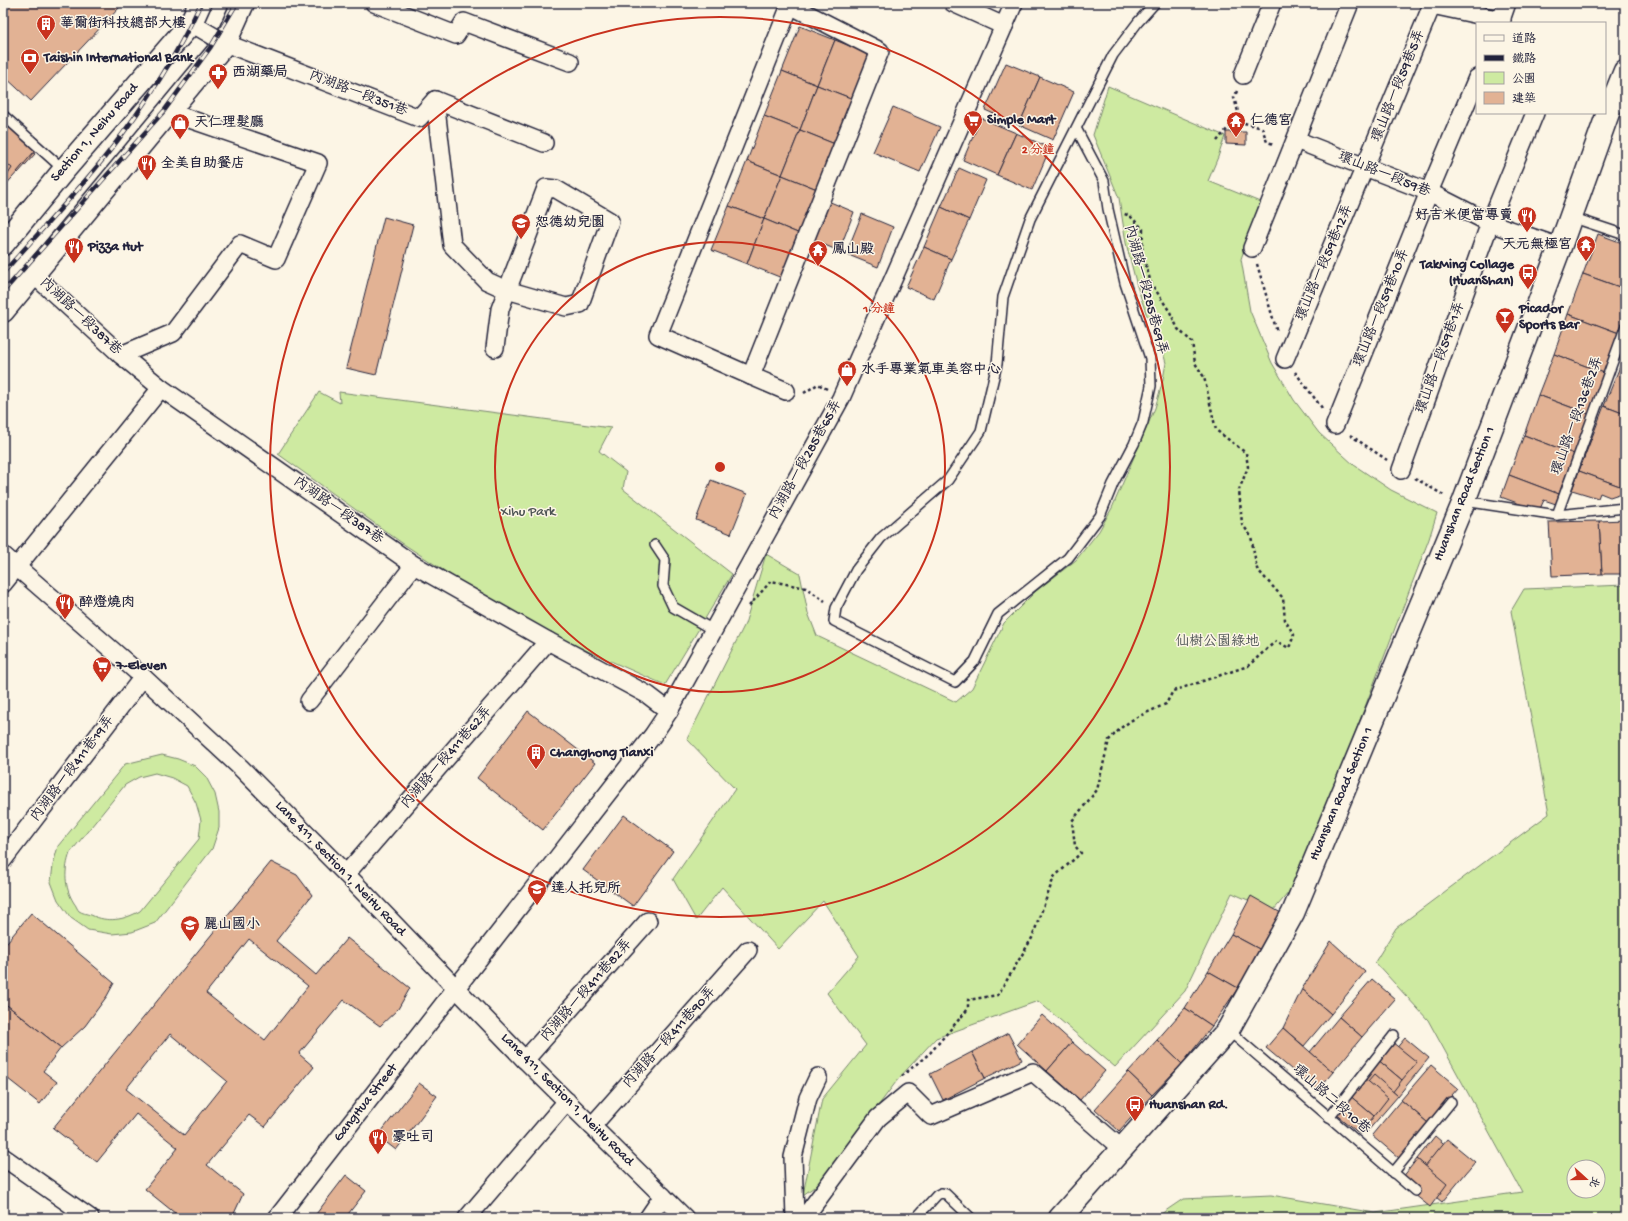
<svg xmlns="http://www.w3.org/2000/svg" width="1628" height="1221" viewBox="0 0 1628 1221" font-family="'Gochi Hand','LXGW WenKai TC',sans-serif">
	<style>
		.green { fill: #ceeaa1; stroke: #78866e; fill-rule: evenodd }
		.building { fill: #e2b294; stroke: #22223b; fill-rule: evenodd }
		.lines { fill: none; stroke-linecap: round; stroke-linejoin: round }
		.service-casing { stroke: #22223b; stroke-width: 12 }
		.minor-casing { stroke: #22223b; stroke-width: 20 }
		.tertiary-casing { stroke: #22223b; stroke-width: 25 }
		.secondary-casing { stroke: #22223b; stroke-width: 25 }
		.path { stroke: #22223b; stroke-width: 2.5; stroke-dasharray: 3 3; stroke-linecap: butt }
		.service { stroke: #fcf5e5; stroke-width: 9 }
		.minor { stroke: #fcf5e5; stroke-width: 17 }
		.tertiary { stroke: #fcf5e5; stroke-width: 22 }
		.secondary { stroke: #fcf5e5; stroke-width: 22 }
		.rail-casing { stroke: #22223b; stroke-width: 4.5 }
		.rail { stroke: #fcf5e5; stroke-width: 3; stroke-dasharray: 9; stroke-linecap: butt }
		.ring { fill: none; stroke: #c8321e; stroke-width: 2 }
		.labels { text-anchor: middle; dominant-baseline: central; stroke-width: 3; stroke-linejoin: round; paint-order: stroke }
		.poi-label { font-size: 14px; font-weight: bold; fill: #22223b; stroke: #fcf5e5; text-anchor: start }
		.street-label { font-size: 14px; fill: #22223b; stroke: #fcf5e5 }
		.park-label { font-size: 14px; fill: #4d5454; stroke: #fcf5e5 }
		.centre { fill: #c8321e; stroke: #fcf5e5; stroke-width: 2 }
		.ring-label { font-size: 12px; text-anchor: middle; font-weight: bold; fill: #c8321e; stroke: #fcf5e5; stroke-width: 3; stroke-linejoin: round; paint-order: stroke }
	</style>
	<rect width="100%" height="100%" fill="#fcf5e5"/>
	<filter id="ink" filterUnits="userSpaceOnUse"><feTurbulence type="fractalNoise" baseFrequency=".025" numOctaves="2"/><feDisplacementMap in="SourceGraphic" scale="8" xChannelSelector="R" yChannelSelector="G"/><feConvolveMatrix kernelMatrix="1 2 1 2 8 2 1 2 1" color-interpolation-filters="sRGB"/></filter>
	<g filter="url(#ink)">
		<!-- green -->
		<g class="green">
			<polygon points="1108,86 1225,136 1218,157 1208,181 1260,202 1241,259 1250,311 1272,363 1294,400 1319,433 1354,465 1391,490 1437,513 1429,539 1299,880 1273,911 1232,893 1185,991 1115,1067 1038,1001 936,1038 899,1078 821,1182 803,1195 822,1099 866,1045 827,993 859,956 823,901 778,949 722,887 696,920 673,879 735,789 687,739 745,624 766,554 800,574 808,613 817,636 956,702 972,688 1004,623 1036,591 1076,560 1099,531 1112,508 1155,408 1162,384 1166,363 1160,342 1146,313 1137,286 1126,243 1119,198 1093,135"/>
			<polygon points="319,392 340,403 339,392 611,428 599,451 626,472 623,489 732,574 665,685 556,637 478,593 402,543 278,454"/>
			<path d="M1625,585V1218H1155L1183,1199L1271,1195L1375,1213L1522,1192L1428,1020L1375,962L1396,928L1549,814L1511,611L1524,589ZM1574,1167H1598V1191H1574Z"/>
			<path d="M162,755L178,759L195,766L206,777L215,794L219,812V828L212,849L155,923L132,932L112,934L88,930L71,918L58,900L51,882L53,865L58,846L125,764ZM155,773L172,778L187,786L196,803L201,820L199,839L140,911C124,920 108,923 91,915C87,914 82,913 79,911C77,909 76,905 74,903C64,887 64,870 70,853L125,785L139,777Z"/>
		</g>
		<!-- building -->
		<g class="building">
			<polygon points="3,3 116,3 120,7 31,101 3,75"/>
			<polygon points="800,26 835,40 817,85 782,71"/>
			<polygon points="835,40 870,54 853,99 817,85"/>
			<polygon points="1006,63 1040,77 1019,125 985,110"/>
			<polygon points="782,71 817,85 800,130 764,116"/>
			<polygon points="1040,77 1074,92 1053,140 1019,125"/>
			<polygon points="817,85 853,99 835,144 800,130"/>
			<polygon points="893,107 940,127 920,172 873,152"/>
			<polygon points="764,116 800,130 782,175 747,161"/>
			<polygon points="3,118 38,149 3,188"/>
			<polygon points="981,118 1016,133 997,175 963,160"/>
			<polygon points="800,130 835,144 817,189 782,175"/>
			<polygon points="1226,132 1246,132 1246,145 1226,144"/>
			<polygon points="1016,133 1050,148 1032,190 997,175"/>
			<polygon points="33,153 35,154 18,173 17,172"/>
			<polygon points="3,160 12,168 3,182"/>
			<polygon points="747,161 782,175 764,219 729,206"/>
			<polygon points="959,168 986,180 969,220 941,207"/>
			<polygon points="782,175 817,189 800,234 764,219"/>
			<polygon points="828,201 854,212 839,251 813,240"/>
			<polygon points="729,206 764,219 747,264 711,250"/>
			<polygon points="941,207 969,220 951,259 924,247"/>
			<polygon points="862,214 893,227 878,267 846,254"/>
			<polygon points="384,217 413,225 376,375 346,368"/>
			<polygon points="764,219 800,234 782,278 747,264"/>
			<polygon points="1598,234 1625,244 1625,289 1583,274"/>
			<polygon points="924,247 951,259 934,299 906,287"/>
			<polygon points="1583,274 1625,289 1625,317 1619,333 1568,314"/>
			<polygon points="1568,314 1619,333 1604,373 1554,354"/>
			<polygon points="1554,354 1604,373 1589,414 1538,395"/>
			<polygon points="1625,354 1625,414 1604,406"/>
			<polygon points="1538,395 1589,414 1574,454 1524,435"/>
			<polygon points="1604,406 1625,414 1625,488 1579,471"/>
			<polygon points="1524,435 1574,454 1559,494 1509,475"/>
			<polygon points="1579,471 1625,488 1625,492 1610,497 1600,493 1598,498 1572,490"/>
			<polygon points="1509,475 1559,494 1556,504 1544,500 1539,511 1501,497"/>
			<polygon points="711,480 747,494 731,534 696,520"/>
			<polygon points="1625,520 1625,574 1602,574 1599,521"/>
			<polygon points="1599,521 1602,574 1552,576 1549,522"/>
			<polygon points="528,711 595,763 543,830 477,778"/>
			<polygon points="624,815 673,851 633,906 583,870"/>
			<path d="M271,862L297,875L312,895L276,941L316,975L347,938L410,988L398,1009L380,1026L344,1000L299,1054L314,1067L265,1127L249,1115L207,1165L243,1194L232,1218H181L145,1189L178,1148L136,1114L97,1162L53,1128ZM249,939L308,986L265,1040L206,993ZM170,1034L227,1081L184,1135L126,1089Z"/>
			<polygon points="1251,896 1281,913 1261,950 1231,934"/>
			<polygon points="31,913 114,983 107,996 85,1026 61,1048 3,1002 3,947"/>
			<polygon points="1231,934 1261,950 1238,988 1208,971"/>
			<polygon points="1331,941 1365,972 1331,1014 1302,989"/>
			<polygon points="1208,971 1238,988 1212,1026 1185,1008"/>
			<polygon points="1372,979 1395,999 1362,1037 1339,1017"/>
			<polygon points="1302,989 1331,1014 1304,1046 1283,1028"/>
			<polygon points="3,1002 61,1048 43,1071 57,1082 40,1104 3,1075"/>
			<polygon points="1185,1008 1212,1026 1182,1064 1157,1040"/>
			<polygon points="1042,1015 1072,1042 1047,1071 1017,1044"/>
			<polygon points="1339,1017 1362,1037 1333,1072 1310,1052"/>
			<polygon points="1283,1028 1333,1072 1317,1091 1266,1048"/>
			<polygon points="1008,1033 1022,1060 985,1078 972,1052"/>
			<polygon points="1405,1038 1429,1058 1398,1096 1374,1075"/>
			<polygon points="1157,1040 1182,1064 1152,1095 1128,1072"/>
			<polygon points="1072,1042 1105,1071 1080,1100 1047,1071"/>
			<polygon points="1392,1042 1417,1062 1402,1080 1377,1059"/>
			<polygon points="972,1052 985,1078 943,1100 930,1074"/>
			<polygon points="1377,1059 1402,1080 1388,1098 1363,1077"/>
			<polygon points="1431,1065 1458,1088 1428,1123 1401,1100"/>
			<polygon points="1128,1072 1152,1095 1119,1131 1095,1109"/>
			<polygon points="1374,1075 1398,1096 1366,1133 1342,1112"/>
			<polygon points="1363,1077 1388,1098 1374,1116 1349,1095"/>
			<polygon points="419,1083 437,1096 396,1150 378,1136"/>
			<polygon points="1349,1095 1374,1116 1360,1134 1334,1113"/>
			<polygon points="1401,1100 1428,1123 1399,1158 1372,1135"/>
			<polygon points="1435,1136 1464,1161 1447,1184 1417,1159"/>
			<polygon points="1447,1139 1475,1162 1442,1202 1414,1179"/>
			<polygon points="1417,1159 1447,1184 1430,1207 1399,1182"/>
			<polygon points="346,1175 366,1191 345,1218 313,1218"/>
		</g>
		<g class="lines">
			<!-- service casing -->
			<g class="service-casing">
				<g id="service">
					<polyline points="3,115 64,170"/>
					<polyline points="1076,128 1104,181 1108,209 1125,283 1150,358 1151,386 1143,422 1134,444 1113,484 1100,516 1068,558 998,614 975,661 955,682 834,621 836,608 856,570 881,538 948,480 981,431 997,364 1003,297 1030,219 1113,55 1138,22 1155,3"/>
					<polyline points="1571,217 1625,235"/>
					<polyline points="1464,501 1557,515 1625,508"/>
					<polyline points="1557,515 1625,328"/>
					<polyline points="655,545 665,560 663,586 673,607 713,630"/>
					<polyline points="1228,1030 1415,1191"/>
					<polyline points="1329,1118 1394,1035"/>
					<polyline points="1393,1173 1451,1102"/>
					<polyline points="916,1218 937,1195 941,1193 946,1194 971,1218"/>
				</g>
			</g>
			<!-- minor casing -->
			<g class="minor-casing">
				<g id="minor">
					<polyline points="374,3 456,35 464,22 570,62"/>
					<polyline points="953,3 1004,26"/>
					<polyline points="1431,3 1432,5 1502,20"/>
					<polyline points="191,23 225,43 419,118 435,100 544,143"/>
					<polyline points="1500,23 1507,3"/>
					<polyline points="1243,75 1272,3"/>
					<polyline points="435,100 452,245 487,281 507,290 566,307 580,304 610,221 556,189 546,188 500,309 495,348"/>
					<polyline points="1296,140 1429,192 1490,223 1560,247"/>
					<polyline points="1252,248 1350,3"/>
					<polyline points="33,274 121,355 161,388 414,565 548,641 648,695 669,711"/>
					<polyline points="121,355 173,333 240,244 276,259 318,163 169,112"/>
					<polyline points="1285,359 1432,5"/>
					<polyline points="751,376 658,335 791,3"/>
					<polyline points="786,391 751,376 880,51 790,5"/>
					<polyline points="1335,425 1429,192 1477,78"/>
					<polyline points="1401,470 1490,223 1535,113"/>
					<polyline points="3,555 143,677 240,767 346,874 525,1060 685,1218"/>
					<polyline points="3,584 161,388"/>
					<polyline points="309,701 414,565"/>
					<polyline points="3,860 143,677"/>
					<polyline points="346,874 548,641"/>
					<polyline points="525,1060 648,921"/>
					<polyline points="592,1126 748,950"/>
					<polyline points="3,1157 90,1218"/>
					<polyline points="277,1218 653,735 669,711 841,398 1014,3"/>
					<polyline points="467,1218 567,1101"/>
					<polyline points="648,1218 663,1196"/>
					<polyline points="795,1218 793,1157 808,1098 818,1077"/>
					<polyline points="804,1218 878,1118 908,1093 931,1116 1033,1072 1122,1149"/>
				</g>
			</g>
			<!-- tertiary casing -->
			<g class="tertiary-casing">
				<polyline id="tertiary" points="1060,1218 1228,1030 1293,913 1464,501 1560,247 1608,113 1625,71"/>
			</g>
			<!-- secondary casing -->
			<g class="secondary-casing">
				<g id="secondary">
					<polyline points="3,244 64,170 191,23 200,3"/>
					<polyline points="3,311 225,43 243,3"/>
				</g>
			</g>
			<!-- path -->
			<g class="path">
				<polyline points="1237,91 1234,98 1241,122 1262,128 1267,142 1274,144"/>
				<polyline points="1217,141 1228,128 1241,122"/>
				<polyline points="1257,264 1277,332"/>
				<polyline points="1295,372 1322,408"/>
				<polyline points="804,393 818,384 827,389"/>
				<polyline points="1350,435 1387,460"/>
				<polyline points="1415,478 1445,496"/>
				<polyline points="749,606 771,581 806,588 825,601"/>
				<polyline points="902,1076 930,1053 968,1009 968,1000 998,995 1032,938 1054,877 1081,853 1075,846 1072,821 1097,790 1109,740 1122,727 1135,718 1166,704 1173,691 1248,666 1276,641 1289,648 1294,635 1285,620 1283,598 1257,569 1251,536 1242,524 1239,490 1248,467 1246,453 1216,430 1204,377 1195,363 1192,342 1178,329 1170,312 1151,283 1142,252 1143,229 1130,216 1122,213"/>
			</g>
			<!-- service -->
			<use href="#service" class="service"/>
			<!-- minor -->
			<use href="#minor" class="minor"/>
			<!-- tertiary -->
			<use href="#tertiary" class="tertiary"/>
			<!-- secondary -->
			<use href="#secondary" class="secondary"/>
			<!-- rail casing -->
			<g class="rail-casing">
				<g id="rail">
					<path d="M3,273C38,233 75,195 108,153C144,107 176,57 201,3"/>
					<polyline points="3,292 164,111 210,48 237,3"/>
				</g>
			</g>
			<!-- rail -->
			<use href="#rail" class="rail"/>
		</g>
	</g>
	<!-- distance rings -->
	<g class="ring">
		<circle cx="720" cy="467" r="225"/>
		<circle cx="720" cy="467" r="450"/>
	</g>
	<!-- icons -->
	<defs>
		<g id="building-pin" transform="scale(1)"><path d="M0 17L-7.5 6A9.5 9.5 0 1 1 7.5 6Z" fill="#c8321e" stroke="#fcf5e5"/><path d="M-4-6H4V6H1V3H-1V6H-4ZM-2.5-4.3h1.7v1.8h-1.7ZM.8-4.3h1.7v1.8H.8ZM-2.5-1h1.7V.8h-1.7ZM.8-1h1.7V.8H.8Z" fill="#fff"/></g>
		<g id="bank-pin" transform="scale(1)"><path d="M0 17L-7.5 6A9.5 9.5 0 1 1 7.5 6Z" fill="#c8321e" stroke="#fcf5e5"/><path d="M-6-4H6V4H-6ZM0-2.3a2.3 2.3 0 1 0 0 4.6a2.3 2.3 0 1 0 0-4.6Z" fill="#fff"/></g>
		<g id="pharmacy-pin" transform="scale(1)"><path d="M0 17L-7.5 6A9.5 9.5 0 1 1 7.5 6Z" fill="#c8321e" stroke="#fcf5e5"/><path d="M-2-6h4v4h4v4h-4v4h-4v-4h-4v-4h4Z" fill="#fff"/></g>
		<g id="supermarket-pin" transform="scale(1)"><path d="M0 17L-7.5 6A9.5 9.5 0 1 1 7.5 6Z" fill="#c8321e" stroke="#fcf5e5"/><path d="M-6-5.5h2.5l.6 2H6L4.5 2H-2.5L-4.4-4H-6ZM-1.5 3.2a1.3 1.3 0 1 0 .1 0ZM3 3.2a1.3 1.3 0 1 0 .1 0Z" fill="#fff"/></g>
		<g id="temple-pin" transform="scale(1)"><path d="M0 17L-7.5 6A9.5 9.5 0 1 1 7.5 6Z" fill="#c8321e" stroke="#fcf5e5"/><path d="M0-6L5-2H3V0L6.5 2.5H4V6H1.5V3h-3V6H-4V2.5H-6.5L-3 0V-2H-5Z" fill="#fff"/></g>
		<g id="shop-pin" transform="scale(1)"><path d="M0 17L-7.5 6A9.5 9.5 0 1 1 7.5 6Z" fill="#c8321e" stroke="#fcf5e5"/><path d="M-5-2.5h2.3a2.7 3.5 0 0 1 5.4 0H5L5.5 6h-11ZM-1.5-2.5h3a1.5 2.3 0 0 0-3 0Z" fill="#fff"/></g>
		<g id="restaurant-pin" transform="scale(1)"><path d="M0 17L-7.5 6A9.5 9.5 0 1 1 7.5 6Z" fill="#c8321e" stroke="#fcf5e5"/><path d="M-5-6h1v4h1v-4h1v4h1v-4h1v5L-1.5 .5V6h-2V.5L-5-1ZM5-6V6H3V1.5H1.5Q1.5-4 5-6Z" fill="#fff"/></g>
		<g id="school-pin" transform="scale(1)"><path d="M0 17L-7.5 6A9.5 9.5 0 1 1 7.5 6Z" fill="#c8321e" stroke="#fcf5e5"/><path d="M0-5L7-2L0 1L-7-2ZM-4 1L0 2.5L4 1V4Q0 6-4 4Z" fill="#fff"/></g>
		<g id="bus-pin" transform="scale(1)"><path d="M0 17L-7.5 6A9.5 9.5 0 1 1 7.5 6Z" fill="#c8321e" stroke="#fcf5e5"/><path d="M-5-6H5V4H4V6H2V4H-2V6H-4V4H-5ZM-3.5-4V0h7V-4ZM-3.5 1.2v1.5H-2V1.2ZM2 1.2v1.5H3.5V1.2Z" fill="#fff"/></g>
		<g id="bar-pin" transform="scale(1)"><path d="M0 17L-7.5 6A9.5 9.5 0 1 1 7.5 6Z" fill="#c8321e" stroke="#fcf5e5"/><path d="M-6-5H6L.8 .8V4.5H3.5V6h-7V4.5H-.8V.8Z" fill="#fff"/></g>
	</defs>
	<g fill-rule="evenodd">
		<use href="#building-pin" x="46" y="24"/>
		<use href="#bank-pin" x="30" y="58"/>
		<use href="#pharmacy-pin" x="218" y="73"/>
		<use href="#supermarket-pin" x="973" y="120"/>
		<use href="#temple-pin" x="1236" y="121"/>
		<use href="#shop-pin" x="180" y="123"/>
		<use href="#restaurant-pin" x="147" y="164"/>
		<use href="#restaurant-pin" x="1527" y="216"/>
		<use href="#school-pin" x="521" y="223"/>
		<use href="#temple-pin" x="1586" y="245"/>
		<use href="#restaurant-pin" x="74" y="247"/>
		<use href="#temple-pin" x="818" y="250"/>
		<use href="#bus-pin" x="1528" y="273"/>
		<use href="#bar-pin" x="1505" y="317"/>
		<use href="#shop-pin" x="847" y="370"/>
		<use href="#restaurant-pin" x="65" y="603"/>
		<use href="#supermarket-pin" x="102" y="666"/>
		<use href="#building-pin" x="536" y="753"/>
		<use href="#school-pin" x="537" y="889"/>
		<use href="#school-pin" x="190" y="925"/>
		<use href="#bus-pin" x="1135" y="1105"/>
		<use href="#restaurant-pin" x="378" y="1138"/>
	</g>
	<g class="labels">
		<!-- poi labels -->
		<g class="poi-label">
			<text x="60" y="24">華爾街科技總部大樓</text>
			<text x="44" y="58">Taishin International Bank</text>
			<text x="232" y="73">西湖藥局</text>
			<text x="987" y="120">Simple Mart</text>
			<text x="1250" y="121">仁德宮</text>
			<text x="194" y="123">天仁理髮廳</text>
			<text x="161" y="164">全美自助餐店</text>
			<text x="1513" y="216" text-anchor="end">好吉米便當專賣</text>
			<text x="535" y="223">恕德幼兒園</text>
			<text x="1572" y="245" text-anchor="end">天元無極宮</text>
			<text x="88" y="247">Pizza Hut</text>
			<text x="832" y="250">鳳山殿</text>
			<text x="1514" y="265" text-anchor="end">TakMing Collage<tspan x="1514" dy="16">(HuanShan)</tspan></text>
			<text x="1519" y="309">Picador<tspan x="1519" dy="16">Sports Bar</tspan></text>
			<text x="861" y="370">水手專業氣車美容中心</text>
			<text x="79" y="603">醉燈燒肉</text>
			<text x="116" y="666">7-Eleven</text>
			<text x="550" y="753">Changhong Tianxi</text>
			<text x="551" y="889">達人托兒所</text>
			<text x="204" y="925">麗山國小</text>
			<text x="1149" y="1105">Huanshan Rd.</text>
			<text x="392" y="1138">豪吐司</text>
		</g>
		<!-- street labels -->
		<g class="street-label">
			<text transform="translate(1399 86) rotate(-68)">環山路一段59巷5弄</text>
			<text transform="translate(358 94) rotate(21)">內湖路一段351巷</text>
			<text transform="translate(95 133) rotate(-49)">Section 1, Neihu Road</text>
			<text transform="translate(1384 175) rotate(22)">環山路一段59巷</text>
			<text transform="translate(1325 263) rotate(-67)">環山路一段59巷12弄</text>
			<text transform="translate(1145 290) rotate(75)">內湖路一段285巷69弄</text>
			<text transform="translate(1382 308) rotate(-68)">環山路一段59巷10弄</text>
			<text transform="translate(80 317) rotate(43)">內湖路一段387巷</text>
			<text transform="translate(1441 358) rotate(-70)">環山路一段59巷1弄</text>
			<text transform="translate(1578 416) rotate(-70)">環山路一段136巷2弄</text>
			<text transform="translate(806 460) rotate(-61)">內湖路一段285巷65弄</text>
			<text transform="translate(1465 494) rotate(-68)">Huanshan Road Section 1</text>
			<text transform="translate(338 511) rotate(35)">內湖路一段387巷</text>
			<text transform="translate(447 758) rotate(-49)">內湖路一段411巷62弄</text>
			<text transform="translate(73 769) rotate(-53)">內湖路一段411巷19弄</text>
			<text transform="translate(1342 794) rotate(-67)">Huanshan Road Section 1</text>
			<text transform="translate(340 869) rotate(46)">Lane 411, Section 1, NeiHu Road</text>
			<text transform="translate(587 991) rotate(-49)">內湖路一段411巷82弄</text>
			<text transform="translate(670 1038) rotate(-48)">內湖路一段411巷90弄</text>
			<text transform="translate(567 1100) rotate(45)">Lane 411, Section 1, NeiHu Road</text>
			<text transform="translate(1331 1100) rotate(41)">環山路二段10巷</text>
			<text transform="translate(366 1103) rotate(-52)">GangHua Street</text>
		</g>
		<!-- park labels -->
		<g class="park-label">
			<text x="528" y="512">Xihu Park</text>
			<text x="1217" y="642">仙樹公園綠地</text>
		</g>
	</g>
	<circle cx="720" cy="467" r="6" class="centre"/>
	<g class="ring-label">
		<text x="1038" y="153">2 分鐘</text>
		<text x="879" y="312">1 分鐘</text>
	</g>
	<!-- margin -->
	<rect width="1628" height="1221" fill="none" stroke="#fcf5e5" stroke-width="16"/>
	<rect x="8" y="8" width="1612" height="1205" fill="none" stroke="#22223b" stroke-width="1.5" filter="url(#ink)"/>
	<!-- legend -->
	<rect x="1476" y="22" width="130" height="92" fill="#fcf5e5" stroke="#a5a1a1"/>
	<rect x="1484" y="35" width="20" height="6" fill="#fcf5e5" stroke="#a5a1a1"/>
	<text x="1512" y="42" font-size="12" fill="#22223b">道路</text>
	<rect x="1484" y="55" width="20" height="6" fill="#22223b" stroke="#a5a1a1"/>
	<text x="1512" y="62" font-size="12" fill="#22223b">鐵路</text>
	<rect x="1484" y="72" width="20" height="12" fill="#ceeaa1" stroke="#a5a1a1"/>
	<text x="1512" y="82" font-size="12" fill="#22223b">公園</text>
	<rect x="1484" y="92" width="20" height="12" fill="#e2b294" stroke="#a5a1a1"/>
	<text x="1512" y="102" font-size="12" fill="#22223b">建築</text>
	<!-- north arrow -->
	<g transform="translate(1586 1179) rotate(111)"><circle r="19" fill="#fcf5e5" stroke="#a5a1a1"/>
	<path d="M0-3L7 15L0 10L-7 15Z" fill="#c8321e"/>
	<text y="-6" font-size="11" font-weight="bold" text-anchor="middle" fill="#22223b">北</text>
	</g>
</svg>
